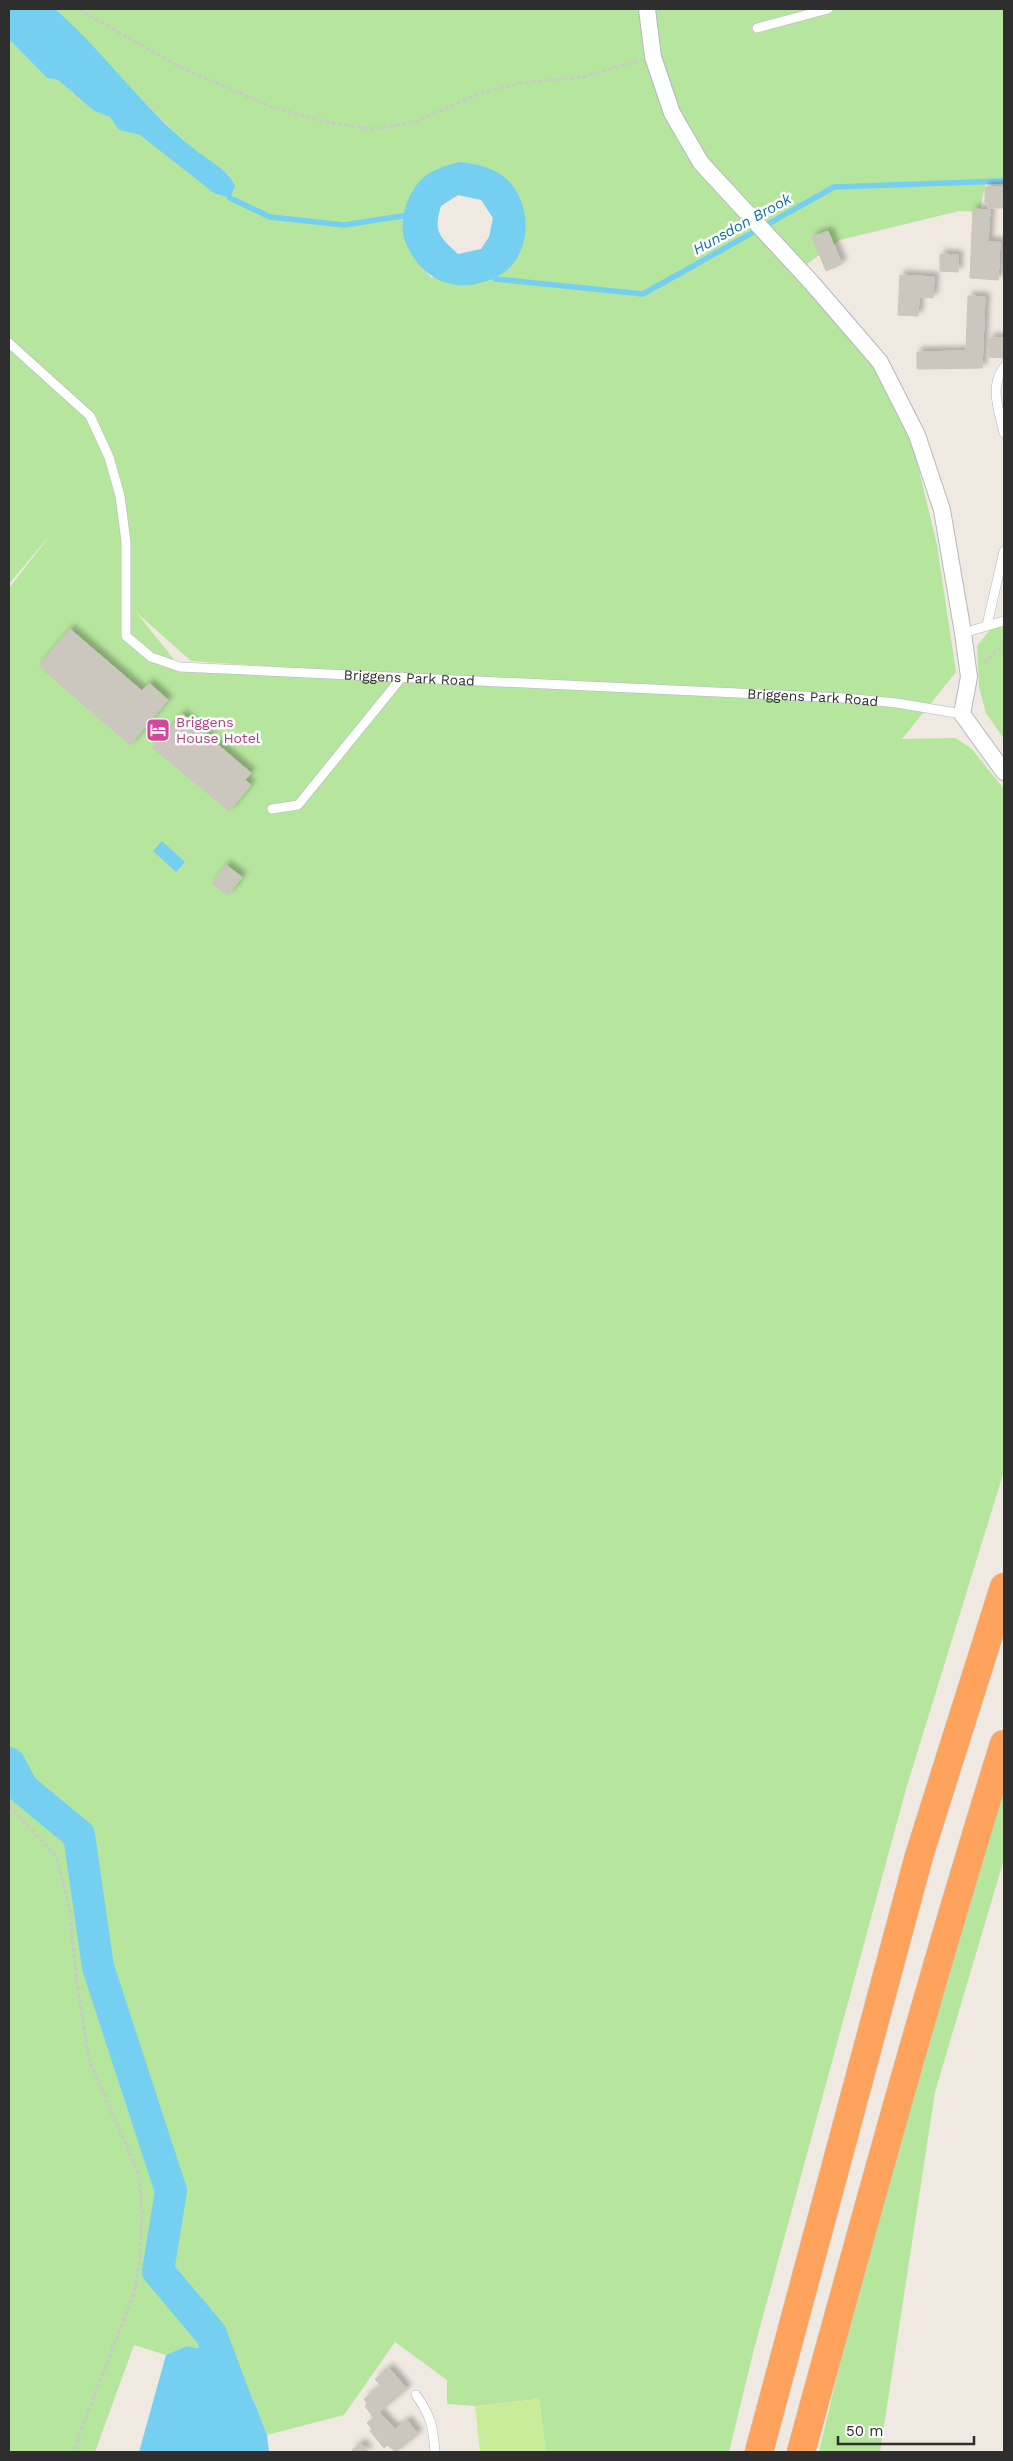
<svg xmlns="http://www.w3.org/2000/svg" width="1013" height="2461" viewBox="0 0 1013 2461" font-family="'Work Sans',sans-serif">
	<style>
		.green { fill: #b6e59e; fill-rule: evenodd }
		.pitch { fill: #c9ec9a }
		.water { fill: #75cff0; fill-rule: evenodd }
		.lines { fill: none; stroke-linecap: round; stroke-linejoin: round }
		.stream { stroke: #75cff0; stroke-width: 5.5 }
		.river { stroke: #75cff0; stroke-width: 32 }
		.building { fill: #cbc7bf; stroke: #cbc5ba; filter: url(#shadow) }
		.lane-casing { stroke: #b4b7c1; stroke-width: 10 }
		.street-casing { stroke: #b4b7c1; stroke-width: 18 }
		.highway-casing { stroke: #c9c9c9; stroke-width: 29 }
		.path { stroke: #c9c9c9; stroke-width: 3; stroke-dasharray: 4 2.5; stroke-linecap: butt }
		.lane { stroke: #fff; stroke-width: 9 }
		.street { stroke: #fff; stroke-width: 16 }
		.highway { stroke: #ffa35c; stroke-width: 28 }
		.labels { text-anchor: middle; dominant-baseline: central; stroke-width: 5; stroke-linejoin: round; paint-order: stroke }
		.street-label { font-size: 14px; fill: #2e2e2e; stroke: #fff }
		.hotel-label { font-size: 14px; fill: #b23c85; stroke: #fff; text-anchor: start }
		.water-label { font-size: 15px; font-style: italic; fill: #0d6fa3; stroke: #fff }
	</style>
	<defs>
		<filter id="shadow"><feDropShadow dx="4.5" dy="-4.5" stdDeviation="2.5" flood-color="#0004"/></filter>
	</defs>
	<rect width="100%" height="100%" fill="#efe9e1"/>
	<!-- green -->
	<g class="green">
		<path d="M55,9H1004V179H986L980,212L959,211L840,240L796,272L875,367L911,437L937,545L956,672L902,739L955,738L971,748L1004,789V1471L906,1789L753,2353L729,2452H546L539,2399L475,2406L447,2404V2380L395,2342L344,2415L267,2435L256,2406L234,2364L203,2349L187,2346L166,2355L134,2345L95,2452H9V588L55,529L9,584V39L47,78L58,80L94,111L110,117L119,130L140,135L171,158L231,177L192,148L152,110ZM447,165L526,225L432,278C410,255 404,249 402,216ZM136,612L191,661L309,669L180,667Z"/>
		<polygon points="1000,617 1004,618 1004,739 986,713 979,687 977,646"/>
		<polygon points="1004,1788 1004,1859 935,2092 880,2452 819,2452 865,2258 924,2047"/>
	</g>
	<!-- pitch -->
	<polygon class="pitch" points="539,2399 546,2452 480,2452 475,2406"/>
	<!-- water -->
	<g class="water">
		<path d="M9,9H55C104,52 142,107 193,148C207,160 228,169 235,186L230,198L214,193L140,135L119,130L110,117L94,111L58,80L47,78L9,39Z"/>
		<path d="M460,162C475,164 487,166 500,174C529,193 534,239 512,265C504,274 494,279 483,282C447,294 415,272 404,238C398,217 410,186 428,174C438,168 449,164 460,162ZM458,195L481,200L493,218L489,237L481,249L458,254C439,237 433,231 441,206Z"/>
		<polygon points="162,841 185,862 176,872 153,851"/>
		<polygon points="187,2346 203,2349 234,2364 256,2406 267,2435 269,2452 139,2452 166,2355"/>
	</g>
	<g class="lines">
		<!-- stream -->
		<g class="stream">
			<polyline points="230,198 270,217 344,225 402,216"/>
			<polyline points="495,279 643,294 834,187 1004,181"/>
		</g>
		<!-- river -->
		<polyline class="river" points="9,1763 23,1789 79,1835 98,1967 171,2191 158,2271 211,2334 250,2439 248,2452"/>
	</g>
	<!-- building -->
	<g class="building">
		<polygon points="985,187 1004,187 1004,208 988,208 988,203 985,203"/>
		<polygon points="973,209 990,210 988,242 1000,242 998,280 970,278"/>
		<polygon points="828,231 842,264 826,271 812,237"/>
		<polygon points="940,254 958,255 958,272 940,271"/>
		<polygon points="900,275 934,277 933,298 919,297 918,316 898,315"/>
		<polygon points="968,296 985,297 982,368 917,369 917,352 966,351"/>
		<polygon points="989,338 1004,338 1004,358 988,357"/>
		<polygon points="70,629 142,691 149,683 168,700 130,745 39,666"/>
		<polygon points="182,714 251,773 245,780 251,785 229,811 153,748"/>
		<polygon points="226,865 242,877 228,895 212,884"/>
		<polygon points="389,2368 407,2389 373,2417 365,2406 367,2404 364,2399 381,2386 375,2379"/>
		<polygon points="380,2413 395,2429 407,2420 418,2434 396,2452 387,2445 384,2448 370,2431 372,2429 367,2423"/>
		<polygon points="361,2443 369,2452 354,2452 352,2450"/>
	</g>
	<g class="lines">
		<!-- lane casing -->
		<g class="lane-casing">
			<g id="lane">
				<polyline points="757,28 828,9"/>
				<path id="s1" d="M9,343L90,416L109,457L120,496L126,542V636L151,657L180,667L844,698L897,703L962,714"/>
				<path d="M1004,367C989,386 999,411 1004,433"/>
				<polyline points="987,625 1004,551"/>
				<polyline points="963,633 1004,621"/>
				<polyline points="272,809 298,805 402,677"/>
				<path d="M416,2395C431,2416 433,2426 435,2452"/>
			</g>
		</g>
		<!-- street casing -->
		<g class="street-casing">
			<polyline id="street" points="647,9 653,57 672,113 701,163 811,282 880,362 917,435 942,510 963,633 969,677 962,714 1004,772"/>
		</g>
		<!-- highway casing -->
		<g class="highway-casing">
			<g id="highway">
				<polyline points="759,2452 919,1856 1004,1587"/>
				<path d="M801,2452C866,2215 931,1978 1004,1744"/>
			</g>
		</g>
		<!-- path -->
		<g class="path">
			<polyline points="78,9 180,67 274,108 331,123 376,129 417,121 481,93 520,83 582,77 638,61"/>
			<polyline points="984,663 997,650 1004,646"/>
			<polyline points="9,1806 56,1856 70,1911 76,1977 89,2060 139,2175 142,2210 140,2258 134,2293 78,2438 75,2452"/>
		</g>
		<!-- lane -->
		<use href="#lane" class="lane"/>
		<!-- street -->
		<use href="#street" class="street"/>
		<!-- highway -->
		<use href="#highway" class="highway"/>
	</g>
	<!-- icons -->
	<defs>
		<g id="hotel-square" transform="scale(1.25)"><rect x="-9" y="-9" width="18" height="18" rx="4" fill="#d1479c" stroke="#fff"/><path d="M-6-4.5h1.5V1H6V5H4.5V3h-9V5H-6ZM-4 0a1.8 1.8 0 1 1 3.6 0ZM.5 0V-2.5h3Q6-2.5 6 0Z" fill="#fff"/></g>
	</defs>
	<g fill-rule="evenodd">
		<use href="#hotel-square" x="158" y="730"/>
	</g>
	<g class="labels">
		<!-- street labels -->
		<g class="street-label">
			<text stroke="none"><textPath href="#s1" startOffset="628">Briggens Park Road</textPath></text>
			<text stroke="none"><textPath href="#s1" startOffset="1032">Briggens Park Road</textPath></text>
		</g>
		<!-- hotel labels -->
		<g class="hotel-label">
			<text x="176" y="722">Briggens<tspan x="176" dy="16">House Hotel</tspan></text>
		</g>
		<!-- water labels -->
		<g class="water-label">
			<text transform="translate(742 224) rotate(-29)">Hunsdon Brook</text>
		</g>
	</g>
	<!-- border -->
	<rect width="1013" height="2461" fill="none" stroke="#2e2e2e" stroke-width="20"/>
	<!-- scale -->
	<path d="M838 2436v8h136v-8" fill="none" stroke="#2e2e2e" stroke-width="2.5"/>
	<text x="846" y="2436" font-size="15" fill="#2e2e2e" stroke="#ffffff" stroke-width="4" paint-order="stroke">50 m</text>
</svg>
